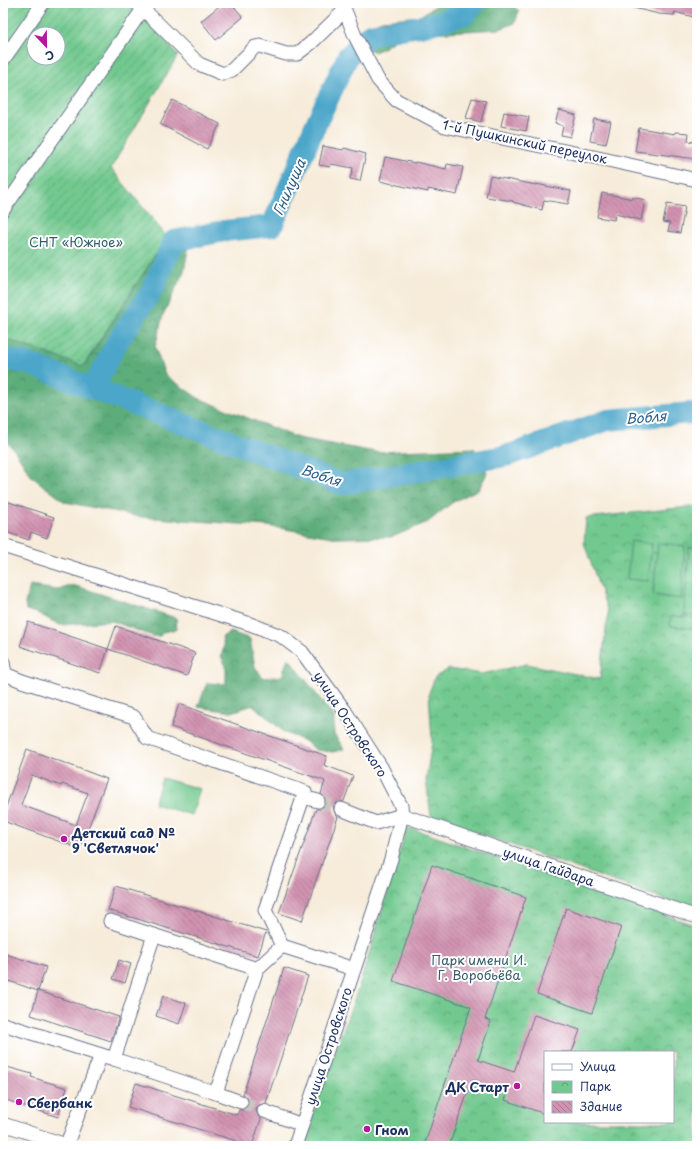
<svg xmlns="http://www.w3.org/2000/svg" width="700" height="1149" viewBox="0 0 700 1149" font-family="'Playpen Sans',sans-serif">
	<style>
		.forest { fill: url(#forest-crowns); stroke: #3c6e6c }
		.park { fill: url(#park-crowns); stroke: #467c76; fill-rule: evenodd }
		.garden { fill: url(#garden-furrows); stroke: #467c76; fill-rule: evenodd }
		.pitch { fill: #72c98f; stroke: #467c76 }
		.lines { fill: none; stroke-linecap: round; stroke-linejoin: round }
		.river { stroke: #4ba6c9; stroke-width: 22 }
		.building { fill: url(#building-back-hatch); fill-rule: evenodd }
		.minor-tunnel { stroke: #cbc6c1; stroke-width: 13; stroke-dasharray: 13 6; stroke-linecap: butt }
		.minor-casing { stroke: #687189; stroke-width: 15 }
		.minor { stroke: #fff; stroke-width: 13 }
		.poi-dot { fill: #b5179e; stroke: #fff; stroke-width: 1.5 }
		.labels { text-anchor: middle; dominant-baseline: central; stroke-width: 4; stroke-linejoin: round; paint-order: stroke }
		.street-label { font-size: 13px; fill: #1b2f5e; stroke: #fff }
		.park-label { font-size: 13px; fill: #355d6d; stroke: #fff }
		.poi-label { font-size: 13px; font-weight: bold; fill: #1b2f5e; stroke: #fff; text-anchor: start }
		.water-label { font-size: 14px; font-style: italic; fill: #2e5f89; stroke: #fff }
	</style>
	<defs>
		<pattern id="forest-crowns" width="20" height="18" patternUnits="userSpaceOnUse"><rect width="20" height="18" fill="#5dad7a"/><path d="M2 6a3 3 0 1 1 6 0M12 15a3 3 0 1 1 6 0" fill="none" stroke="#4c8d67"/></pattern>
		<pattern id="park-crowns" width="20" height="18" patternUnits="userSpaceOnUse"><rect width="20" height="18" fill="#72c98f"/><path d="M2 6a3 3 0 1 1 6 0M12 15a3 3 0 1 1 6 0" fill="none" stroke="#5da478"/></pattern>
		<pattern id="garden-furrows" width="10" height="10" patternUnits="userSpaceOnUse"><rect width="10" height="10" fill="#72c98f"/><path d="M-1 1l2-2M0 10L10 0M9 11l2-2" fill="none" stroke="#5da478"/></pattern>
		<pattern id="building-back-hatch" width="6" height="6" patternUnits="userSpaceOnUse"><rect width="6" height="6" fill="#d193b0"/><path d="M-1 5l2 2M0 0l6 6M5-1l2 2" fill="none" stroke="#a97892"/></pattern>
	</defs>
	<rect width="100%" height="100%" fill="#fff"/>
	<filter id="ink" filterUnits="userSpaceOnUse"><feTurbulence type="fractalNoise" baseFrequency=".025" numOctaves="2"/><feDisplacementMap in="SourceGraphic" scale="8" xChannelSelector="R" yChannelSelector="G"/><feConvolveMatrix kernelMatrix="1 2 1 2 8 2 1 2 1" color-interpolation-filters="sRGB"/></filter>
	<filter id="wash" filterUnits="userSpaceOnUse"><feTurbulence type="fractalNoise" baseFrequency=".012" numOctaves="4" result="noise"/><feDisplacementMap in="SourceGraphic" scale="16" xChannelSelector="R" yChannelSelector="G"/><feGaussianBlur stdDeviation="0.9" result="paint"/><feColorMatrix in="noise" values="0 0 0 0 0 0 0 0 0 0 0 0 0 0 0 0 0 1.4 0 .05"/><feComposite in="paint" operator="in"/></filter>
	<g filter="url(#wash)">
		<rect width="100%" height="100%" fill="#f7ecda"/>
		<!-- forest -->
		<g class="forest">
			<path d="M440,3H511L519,11L515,23L500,29L414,34C410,35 405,36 401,37C392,41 385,48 375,52L367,49L361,38L364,27L382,20L420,16Z"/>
			<polygon points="167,237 189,245 184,271 163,315 155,347 165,375 198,398 298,438 376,452 474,448 487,473 479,489 453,502 428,522 392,537 338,538 267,526 141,517 65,502 32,477 15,451 3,438 3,338 84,366"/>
			<polygon points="73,585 176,618 177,629 163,632 160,636 153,636 112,621 60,625 37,613 26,610 25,603 30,586 58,590"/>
			<polygon points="231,632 250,639 255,667 263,678 282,676 288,658 292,662 334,717 334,734 344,749 333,752 316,750 305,741 285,733 253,705 232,712 198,707 207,683 226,684 226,666 221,656 224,647 222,637"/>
		</g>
		<!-- park -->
		<g class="park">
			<polygon points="697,506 697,911 431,816 426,780 432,742 429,693 435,677 449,669 482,674 527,664 600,679 608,612 584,543 586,518"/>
			<path d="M407,827L697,926V1146H301L360,983ZM545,1052H673V1122H545Z"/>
		</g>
		<!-- garden -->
		<path class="garden" d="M3,3H131L178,55L111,168L167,237L83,366L3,338ZM34,34H58V58H34Z"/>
		<!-- pitch -->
		<g class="pitch">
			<polygon points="631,541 652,544 648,581 627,579"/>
			<polygon points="658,543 685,546 681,599 653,595"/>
			<polygon points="689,547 697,549 697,616 684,615"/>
			<polygon points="671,616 697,618 697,629 670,626"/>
			<polygon points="162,778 200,789 192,815 154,804"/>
		</g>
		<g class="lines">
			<!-- river -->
			<g class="river">
				<polyline points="3,358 29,364 341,484 506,456 608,420 691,413 697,414"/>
				<polyline points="93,389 117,342 151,292 174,241 224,231 272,226 315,126 348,56 370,34 427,25 465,14 475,3"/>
			</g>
		</g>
		<g id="blocks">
			<!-- building -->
			<g class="building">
				<polygon points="223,3 231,3 243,17 216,40 201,21"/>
				<polygon points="629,3 697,3 697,18 675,12 674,15 659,14 629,7"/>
				<polygon points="472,98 486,101 481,122 466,118"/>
				<polygon points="172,100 220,124 207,149 160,124"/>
				<polygon points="559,110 576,115 570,137 561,135 563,126 555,123"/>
				<polygon points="504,112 529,117 526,131 501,126"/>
				<polygon points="594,119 611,122 606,144 590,141"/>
				<polygon points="639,128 675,134 676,132 689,133 688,141 697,142 697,159 635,151"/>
				<polygon points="323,146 343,150 344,148 366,154 360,181 350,179 353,168 331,164 330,167 319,165"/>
				<polygon points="385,157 415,163 415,162 446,169 447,164 463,167 457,195 428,189 428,192 380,181"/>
				<polygon points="490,176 536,185 536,184 571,191 568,204 544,200 542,210 513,202 513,201 486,197"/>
				<polygon points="602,193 633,199 633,197 645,200 641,220 615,214 614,220 597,217"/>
				<polygon points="667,204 685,207 680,233 668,231 670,223 663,222"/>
				<polygon points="3,500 54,517 47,538 31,532 29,540 3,531"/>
				<polygon points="28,622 108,649 100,673 20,646"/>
				<polygon points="116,626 195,653 187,676 108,649"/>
				<polygon points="179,704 327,756 324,765 353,776 344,801 336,803 333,806 335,814 338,817 302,921 279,913 316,809 320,809 326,803 326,799 321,794 325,781 171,727"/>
				<path d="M27,749L107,779L80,849L3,821V815ZM32,775L61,786L62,784L88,793L76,825L21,805Z"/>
				<polygon points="432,865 526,897 485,1019 491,1021 478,1060 514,1072 534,1015 580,1030 572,1052 545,1052 545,1114 505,1100 508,1092 472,1080 449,1146 424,1146 471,1007 393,981"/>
				<polygon points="116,886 266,932 258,956 108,910"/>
				<polygon points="566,908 621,927 592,1013 537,994"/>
				<polygon points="3,953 46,967 38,991 3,979"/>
				<polygon points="119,960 131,964 125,983 113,979"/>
				<polygon points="284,968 308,976 266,1103 259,1105 256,1109 258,1116 261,1119 252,1146 128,1107 136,1083 237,1115 239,1110 243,1110 246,1108 249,1104 249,1100 247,1097 243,1094"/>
				<polygon points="38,991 119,1017 111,1041 31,1015"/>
				<polygon points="163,996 186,1003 179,1024 156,1016"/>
				<polygon points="3,1066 32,1074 31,1077 67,1088 58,1117 3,1099"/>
			</g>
		</g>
	</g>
	<g filter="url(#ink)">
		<use href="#blocks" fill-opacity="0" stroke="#687189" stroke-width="1"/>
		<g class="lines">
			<!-- minor-tunnel -->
			<g class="minor-tunnel">
				<polyline points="318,801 341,809"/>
				<polyline points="241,1102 264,1111"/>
			</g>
			<!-- minor casing -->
			<g class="minor-casing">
				<g id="minor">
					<polyline points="137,3 199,64 223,74 232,70 255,47 260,46 286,54 297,54 311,43 344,11"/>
					<polyline points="342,3 355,36 378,80 396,100 445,126 603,159 697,180"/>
					<polyline points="3,60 43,3"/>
					<polyline points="3,210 143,9"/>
					<polyline points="3,546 250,624 281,636 302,652 345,711 381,767 401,806 402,815 391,859 295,1146"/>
					<polyline points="3,662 5,674 22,681 134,717 147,738 305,792 265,910 282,946 354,969"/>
					<polyline points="303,797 318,801"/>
					<polyline points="341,809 376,823 402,815 697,917"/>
					<polyline points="110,921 257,969"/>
					<polyline points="3,1024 114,1059 154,935"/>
					<polyline points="114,1059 216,1093 257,969 282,946"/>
					<polyline points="216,1093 241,1102"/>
					<polyline points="264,1111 302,1125"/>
					<polyline points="3,1124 69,1146"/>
					<polyline points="66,1146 101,1055"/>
				</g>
			</g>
			<!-- minor -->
			<use href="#minor" class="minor"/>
		</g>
	</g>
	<!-- markers -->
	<g class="poi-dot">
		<circle cx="64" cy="839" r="4"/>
		<circle cx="517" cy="1086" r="4"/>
		<circle cx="19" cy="1102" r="4"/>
		<circle cx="367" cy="1129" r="4"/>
	</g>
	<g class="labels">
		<!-- street labels -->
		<g class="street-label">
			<text transform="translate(525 141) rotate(12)">1-й Пушкинский переулок</text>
			<text transform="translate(351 724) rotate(57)">улица Островского</text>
			<text transform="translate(549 866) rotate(19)">улица Гайдара</text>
			<text transform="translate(328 1046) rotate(-72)">улица Островского</text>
		</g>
		<!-- park labels -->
		<g class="park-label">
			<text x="76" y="241">СНТ «Южное»</text>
			<text x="479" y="959">Парк имени И.<tspan x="479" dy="15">Г. Воробьёва</tspan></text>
		</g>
		<!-- poi labels -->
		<g class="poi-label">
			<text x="72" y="832">Детский сад №<tspan x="72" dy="15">9 'Светлячок'</tspan></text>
			<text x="509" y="1086" text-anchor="end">ДК Старт</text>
			<text x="27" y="1102">Сбербанк</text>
			<text x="375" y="1129">Гном</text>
		</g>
		<!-- water labels -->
		<g class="water-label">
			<text transform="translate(289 187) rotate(-66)">Гнилуша</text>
			<text transform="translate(646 417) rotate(-4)">Вобля</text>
			<text transform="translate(321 475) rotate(18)">Вобля</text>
		</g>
	</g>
	<!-- margin -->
	<rect width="700" height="1149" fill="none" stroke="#fff" stroke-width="16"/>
	<!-- legend -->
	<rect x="544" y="1051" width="130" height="72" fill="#ffffff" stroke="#a4acbf"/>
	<rect x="552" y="1064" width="20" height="6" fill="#ffffff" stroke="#a4acbf"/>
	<text x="580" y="1071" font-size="12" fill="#1b2f5e">Улица</text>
	<rect x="552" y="1081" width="20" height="12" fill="url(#park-crowns)" stroke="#a4acbf"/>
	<text x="580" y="1091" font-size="12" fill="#1b2f5e">Парк</text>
	<rect x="552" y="1101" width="20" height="12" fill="url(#building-back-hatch)" stroke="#a4acbf"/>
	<text x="580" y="1111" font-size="12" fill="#1b2f5e">Здание</text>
	<!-- north arrow -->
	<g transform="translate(46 46) rotate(158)"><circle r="19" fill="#ffffff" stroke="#a4acbf"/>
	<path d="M0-3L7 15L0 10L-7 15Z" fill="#b5179e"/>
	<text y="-6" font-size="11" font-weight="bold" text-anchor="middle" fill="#1b2f5e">С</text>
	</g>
</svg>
